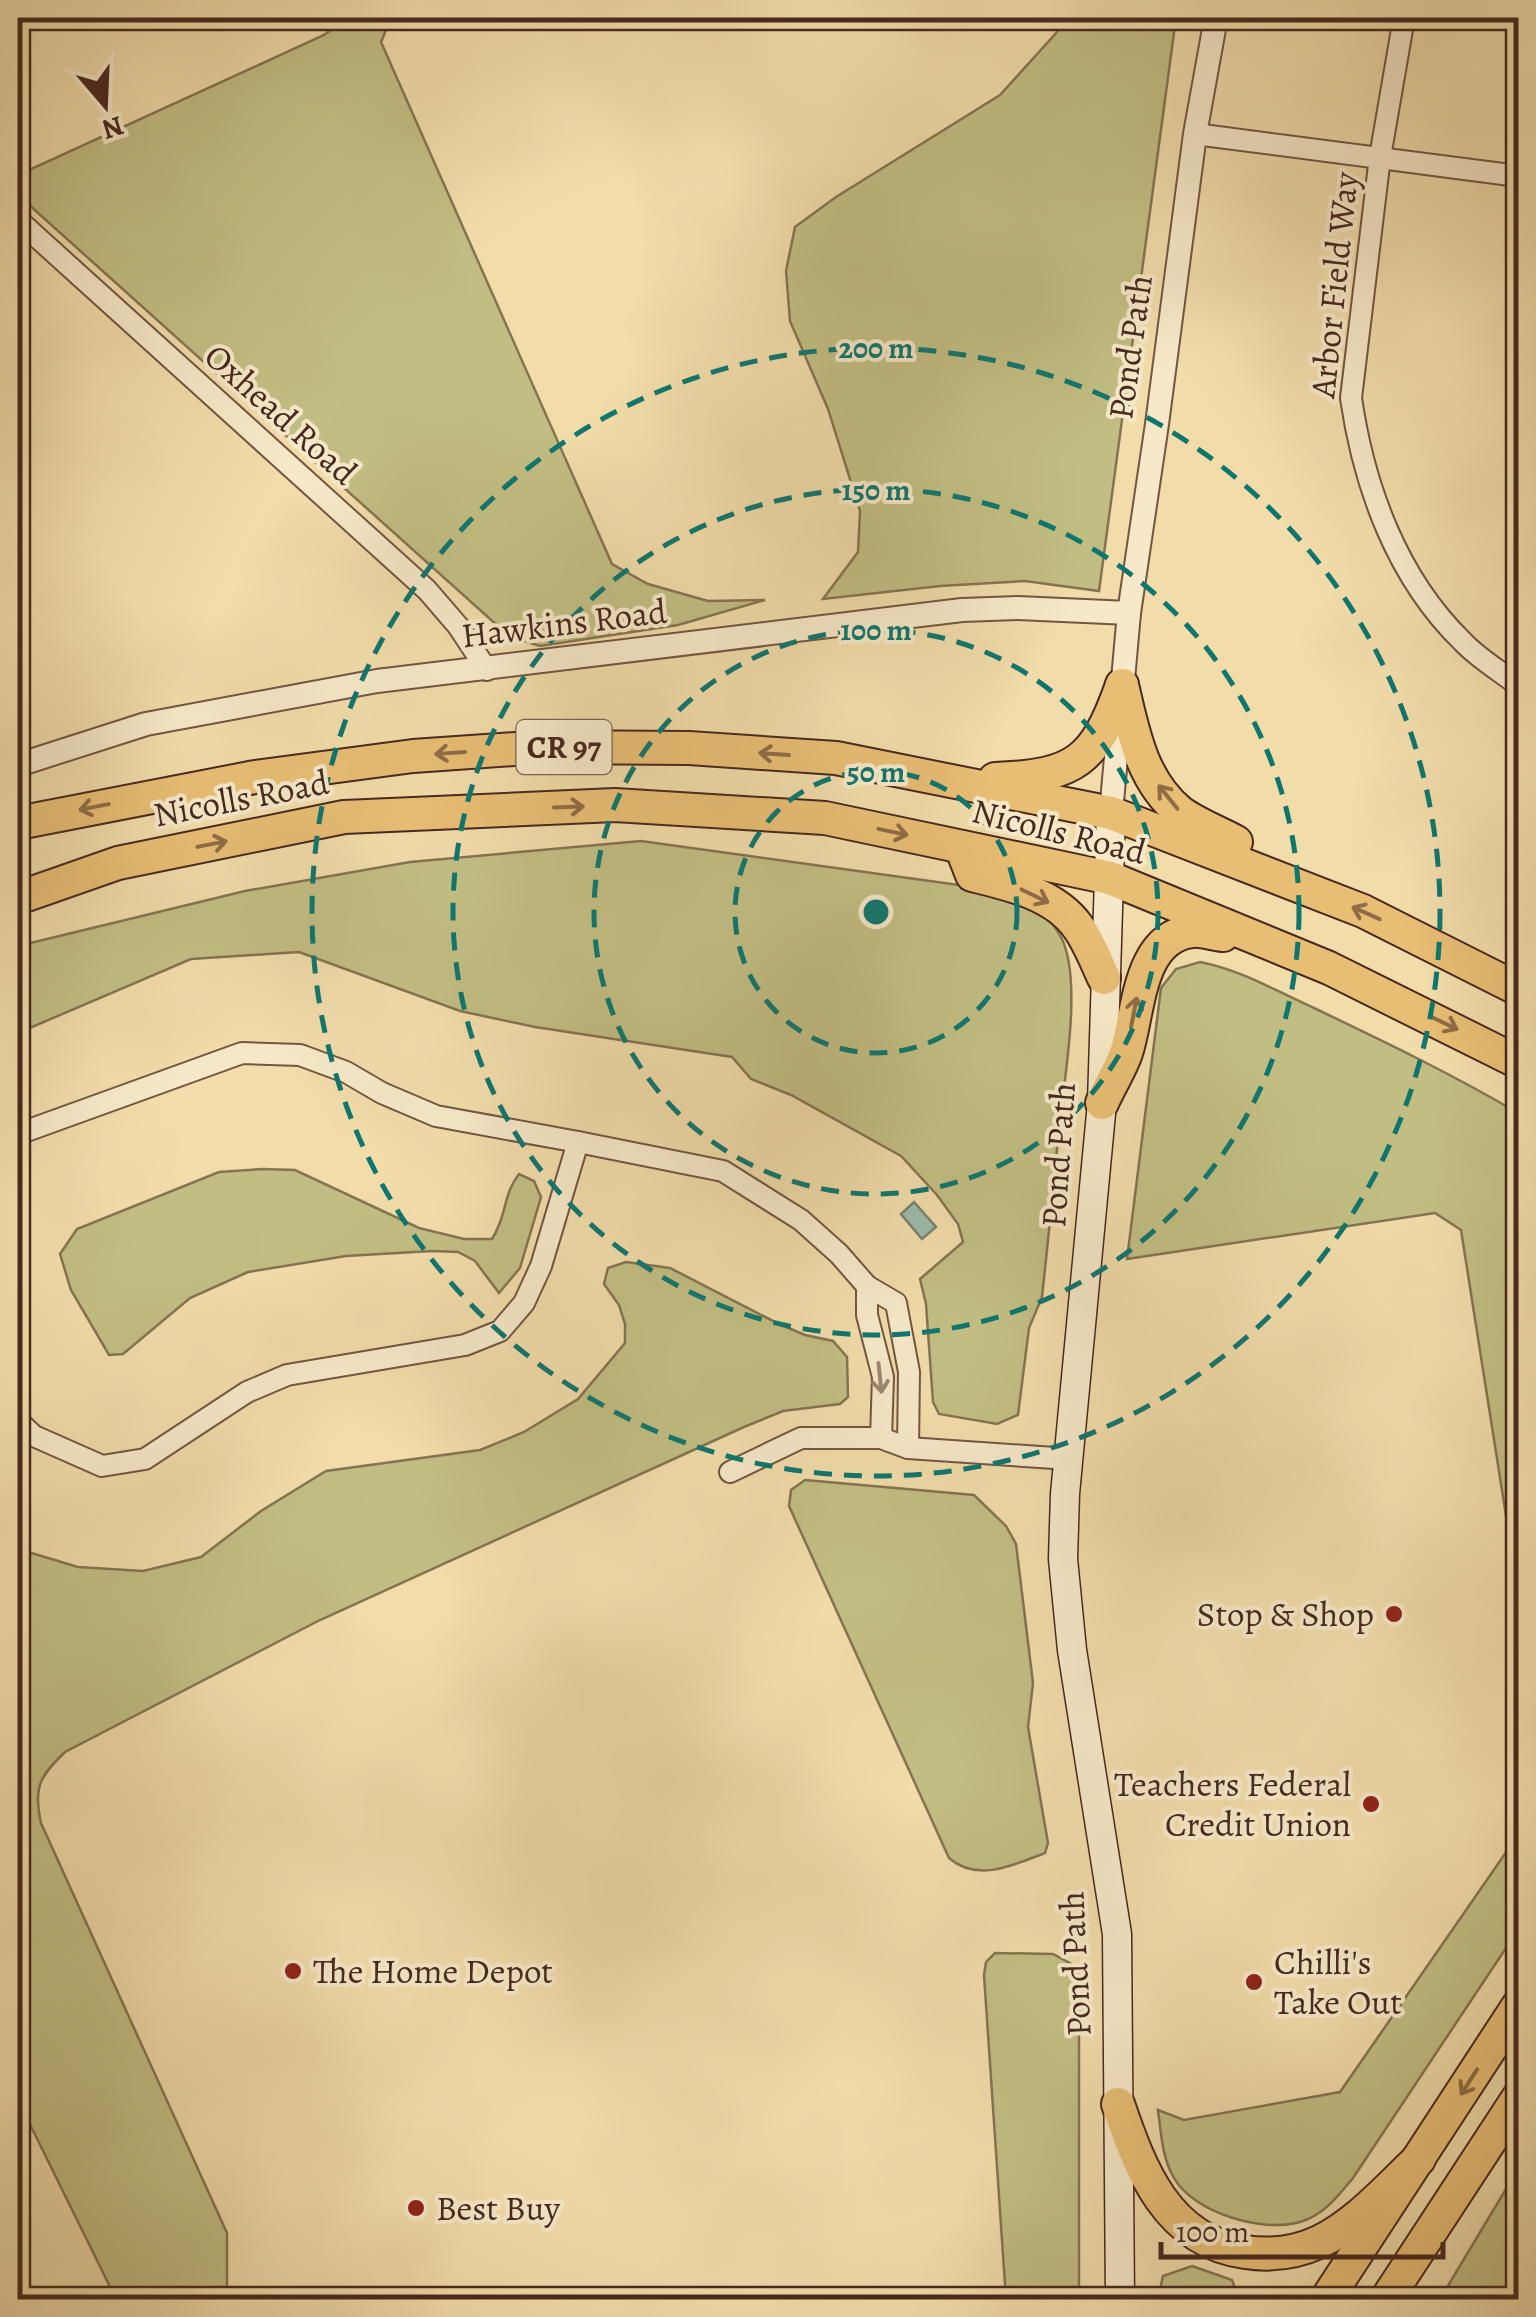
<svg xmlns="http://www.w3.org/2000/svg" width="1536" height="2317" viewBox="0 0 1536 2317" font-family="Alegreya,serif">
	<style>
		.green { fill: #c2be83; stroke: #847451; stroke-width: 2.5 }
		.water { fill: #9bbcaa; stroke: #798172; stroke-width: 2.5 }
		.lines { fill: none; stroke-linecap: round; stroke-linejoin: round }
		.minor-casing { stroke: #715642; stroke-width: 24 }
		.tertiary-casing { stroke: #715642; stroke-width: 26 }
		.secondary-casing { stroke: #46291f; stroke-width: 31 }
		.trunk-casing { stroke: #46291f; stroke-width: 36 }
		.minor { stroke: #f6e8c8; stroke-width: 20 }
		.tertiary { stroke: #f6e8c8; stroke-width: 22 }
		.secondary { stroke: #f6e8c8; stroke-width: 28 }
		.trunk { stroke: #e8be75; stroke-width: 32 }
		.oneway { stroke: #8f6c46 }
		.oneway2 { stroke: #9e8874 }
		.ring { fill: none; stroke: #0f766e; stroke-width: 5; stroke-dasharray: 18 12 }
		.poi-dot { fill: #8f2418; stroke: #f6e8c8; stroke-width: 4 }
		.labels { text-anchor: middle; dominant-baseline: central; stroke-width: 8; stroke-linejoin: round; paint-order: stroke }
		.shield { fill: #f6e8c8; stroke: #7b6252; stroke-width: 2.5 }
		.shield-label { font-size: 32px; font-weight: bold; fill: #46291f }
		.street-label { font-size: 35px; fill: #46291f; stroke: #f6e8c8 }
		.poi-label { font-size: 35px; fill: #46291f; stroke: #f6e8c8; text-anchor: start }
		.centre { fill: #0f766e; stroke: #f6e8c8; stroke-width: 5 }
		.ring-label { font-size: 30px; text-anchor: middle; font-weight: bold; fill: #0f766e; stroke: #f6e8c8; stroke-width: 8; stroke-linejoin: round; paint-order: stroke }
	</style>
	<rect width="100%" height="100%" fill="#f1dcaa"/>
	<filter id="stains"><feTurbulence type="fractalNoise" baseFrequency=".002" numOctaves="4"/><feColorMatrix values="0 0 0 0 .2 0 0 0 0 .09 0 0 0 0 .02 0 0 0 .5 -.17"/></filter>
	<radialGradient id="worn" r=".72"><stop offset=".6" stop-color="#630" stop-opacity="0"/><stop offset="1" stop-color="#630" stop-opacity=".3"/></radialGradient>
	<!-- green -->
	<g class="green">
		<polygon points="347,18 391,18 381,42 612,564 648,584 708,601 765,600 678,625 540,646 510,637 18,195 18,175 324,35"/>
		<polygon points="1058,18 1176,18 1099,591 1025,581 940,586 823,599 858,552 860,511 828,409 790,321 786,271 795,227 836,197 1000,95 1057,32"/>
		<path d="M641,841L1002,891C1026,904 1048,912 1061,937C1083,980 1064,1080 1059,1128C1054,1184 1048,1241 1042,1297L1029,1328L1018,1415L997,1424L939,1414L933,1402L926,1304L920,1279L963,1242L958,1224L937,1195L901,1156L791,1095L751,1079L732,1057L535,1027L460,1011L299,952L191,959L18,1033V946L245,891L410,862Z"/>
		<path d="M1200,962C1241,970 1276,991 1314,1008C1383,1041 1452,1074 1518,1113V1592L1461,1230L1435,1213L1127,1259L1161,988L1176,969Z"/>
		<path d="M263,1169L295,1170L419,1228L464,1239H492C508,1214 502,1196 519,1174L534,1181L541,1197L520,1268L499,1293L475,1261L458,1252L432,1251L346,1256L248,1272L190,1298L123,1354L109,1355L71,1290L60,1254L77,1229L219,1172Z"/>
		<path d="M626,1262L670,1268L779,1324L805,1335L833,1341L847,1357L848,1397L840,1404L783,1411L744,1427L320,1620L65,1752C40,1776 33,1787 41,1823L227,2233V2299H116L18,2100V1549L78,1567L143,1571L201,1557L261,1511L326,1471L480,1450L524,1432L578,1399L625,1343V1324L619,1305L604,1284L608,1268Z"/>
		<path d="M805,1480L974,1495L1006,1526L1016,1544L1033,1683L1028,1727L1048,1843L1045,1853C1013,1865 978,1883 949,1858L789,1506L791,1490Z"/>
		<path d="M1518,1835V1930L1353,2178C1338,2196 1324,2215 1300,2222C1263,2233 1194,2213 1174,2178C1162,2158 1161,2132 1158,2110L1184,2120L1340,2092Z"/>
		<polygon points="995,1953 1053,1954 1079,1968 1079,2299 1006,2299 984,1975 986,1962"/>
		<polygon points="1518,2169 1518,2299 1440,2299"/>
		<polygon points="1192,2266 1232,2280 1239,2299 1158,2299 1163,2276"/>
	</g>
	<!-- water -->
	<polygon class="water" points="914,1202 936,1227 922,1239 901,1214"/>
	<g class="lines">
		<!-- minor casing -->
		<g class="minor-casing">
			<g id="minor">
				<path d="M1404,18L1380,157L1351,398C1364,487 1397,578 1463,642C1479,659 1500,671 1518,685"/>
				<polyline points="1195,134 1518,176"/>
				<polyline points="18,220 427,590 458,626 487,670"/>
				<polyline points="18,1134 242,1053 300,1055 346,1072 382,1093 436,1116 578,1142 541,1266 524,1303 500,1331 465,1345 287,1375 247,1392 145,1459 102,1466 34,1436 18,1421"/>
				<polyline points="578,1142 723,1171 801,1220 839,1254 867,1286"/>
				<polyline points="881,1438 883,1377 867,1315 867,1286 896,1303 909,1372 908,1448"/>
				<polyline points="730,1472 801,1438 881,1438 908,1448 1069,1459"/>
			</g>
		</g>
		<!-- tertiary casing -->
		<g class="tertiary-casing">
			<g id="tertiary">
				<polyline points="18,765 146,724 377,681 962,610 1018,608 1129,613"/>
				<polyline points="1111,813 1129,613 1157,424 1195,134 1216,18"/>
			</g>
		</g>
		<!-- secondary casing -->
		<g class="secondary-casing">
			<polyline id="secondary" points="1111,813 1102,1103 1065,1494 1063,1559 1072,1650 1117,1934 1120,2300"/>
		</g>
		<!-- trunk casing -->
		<g class="trunk-casing">
			<g id="trunk">
				<path d="M1122,685C1133,731 1141,780 1180,812C1196,824 1218,832 1236,842"/>
				<path d="M995,779C1076,776 1095,761 1122,685"/>
				<polyline points="18,823 255,777 413,756 543,747 689,748 836,758 1111,813 1363,911 1518,989"/>
				<path d="M961,847L972,875C1009,884 1055,894 1078,927C1089,942 1096,961 1104,978"/>
				<polyline points="18,898 118,863 344,817 615,805 825,818 1110,878 1329,968 1518,1062"/>
				<path d="M1102,1103C1109,1087 1120,1070 1126,1053C1139,1015 1137,937 1192,931C1201,930 1213,934 1223,935"/>
				<path d="M1118,2104C1140,2169 1167,2241 1245,2252C1271,2256 1295,2253 1319,2242C1357,2224 1389,2187 1419,2159"/>
				<polyline points="1326,2300 1518,2006"/>
				<polyline points="1386,2300 1518,2098"/>
			</g>
		</g>
		<!-- minor -->
		<use href="#minor" class="minor"/>
		<!-- tertiary -->
		<use href="#tertiary" class="tertiary"/>
		<!-- secondary -->
		<use href="#secondary" class="secondary"/>
		<!-- trunk -->
		<use href="#trunk" class="trunk"/>
	</g>
	<!-- one-way arrows -->
	<defs><path id="oneway-shaft" d="M-6 0H5M1.5-3L5.5 0L1.5 3" fill="none" stroke-width="1.6" stroke-linecap="round" stroke-linejoin="round" transform="scale(2.5)"/></defs>
	<g class="oneway">
		<use href="#oneway-shaft" transform="translate(450 753) rotate(176)"/>
		<use href="#oneway-shaft" transform="translate(774 754) rotate(-176)"/>
		<use href="#oneway-shaft" transform="translate(1168 797) rotate(-129)"/>
		<use href="#oneway-shaft" transform="translate(94 807) rotate(169)"/>
		<use href="#oneway-shaft" transform="translate(569 807) rotate(-2)"/>
		<use href="#oneway-shaft" transform="translate(893 832) rotate(12)"/>
		<use href="#oneway-shaft" transform="translate(212 844) rotate(-11)"/>
		<use href="#oneway-shaft" transform="translate(1035 896) rotate(26)"/>
		<use href="#oneway-shaft" transform="translate(1366 913) rotate(-156)"/>
		<use href="#oneway-shaft" transform="translate(1134 1012) rotate(-79)"/>
		<use href="#oneway-shaft" transform="translate(1444 1023) rotate(26)"/>
		<use href="#oneway-shaft" transform="translate(1469 2082) rotate(123)"/>
	</g>
	<use class="oneway2" href="#oneway-shaft" transform="translate(880 1378) rotate(84)"/>
	<!-- distance rings -->
	<g class="ring">
		<circle cx="876" cy="912" r="141"/>
		<circle cx="876" cy="912" r="282"/>
		<circle cx="876" cy="912" r="423"/>
		<circle cx="876" cy="912" r="564"/>
	</g>
	<!-- markers -->
	<g class="poi-dot">
		<circle cx="1394" cy="1614" r="10"/>
		<circle cx="1371" cy="1804" r="10"/>
		<circle cx="293" cy="1971" r="10"/>
		<circle cx="1254" cy="1982" r="10"/>
		<circle cx="416" cy="2208" r="10"/>
	</g>
	<g class="labels">
		<!-- shield labels -->
		<rect class="shield" x="516.5" y="720" width="95" height="54" rx="8"/>
		<g class="shield-label">
			<text x="564" y="747">CR 97</text>
		</g>
		<!-- street labels -->
		<g class="street-label">
			<text transform="translate(1334 285) rotate(-84)">Arbor Field Way</text>
			<text transform="translate(1130 347) rotate(-82)">Pond Path</text>
			<text transform="translate(281 414) rotate(42)">Oxhead Road</text>
			<text transform="translate(564 623) rotate(-7)">Hawkins Road</text>
			<text transform="translate(241 798) rotate(-11)">Nicolls Road</text>
			<text transform="translate(1059 831) rotate(14)">Nicolls Road</text>
			<text transform="translate(1058 1155) rotate(-86)">Pond Path</text>
			<text transform="translate(1075 1964) rotate(-93)">Pond Path</text>
		</g>
		<!-- poi labels -->
		<g class="poi-label">
			<text x="1374" y="1614" text-anchor="end">Stop &amp; Shop</text>
			<text x="1351" y="1784" text-anchor="end">Teachers Federal<tspan x="1351" dy="40">Credit Union</tspan></text>
			<text x="1274" y="1962">Chilli's<tspan x="1274" dy="40">Take Out</tspan></text>
			<text x="313" y="1971">The Home Depot</text>
			<text x="436" y="2208">Best Buy</text>
		</g>
	</g>
	<circle cx="876" cy="912" r="15" class="centre"/>
	<g class="ring-label">
		<text x="876" y="358">200 m</text>
		<text x="876" y="500">150 m</text>
		<text x="876" y="640">100 m</text>
		<text x="876" y="782">50 m</text>
	</g>
	<!-- margin -->
	<rect width="1536" height="2317" fill="none" stroke="#f1dcaa" stroke-width="60"/>
	<rect x="20" y="20" width="1496" height="2277" fill="none" stroke="#46291f" stroke-width="5"/>
	<rect x="30" y="30" width="1476" height="2257" fill="none" stroke="#46291f" stroke-width="2.5"/>
	<!-- north arrow -->
	<g transform="translate(105 105) rotate(161)" stroke="#f6e8c8" stroke-width="8" paint-order="stroke">
	<path d="M0-8L18 38L0 25L-18 38Z" fill="#46291f"/>
	<text y="-15" font-size="28" font-weight="bold" text-anchor="middle" fill="#46291f">N</text>
	</g>
	<!-- scale -->
	<path d="M1161 2242v15h282v-15" fill="none" stroke="#46291f" stroke-width="5"/>
	<text x="1176" y="2242" font-size="30" fill="#46291f" stroke="#f6e8c8" stroke-width="8" paint-order="stroke">100 m</text>
	<rect width="100%" height="100%" filter="url(#stains)"/>
	<rect width="100%" height="100%" fill="url(#worn)"/>
</svg>
